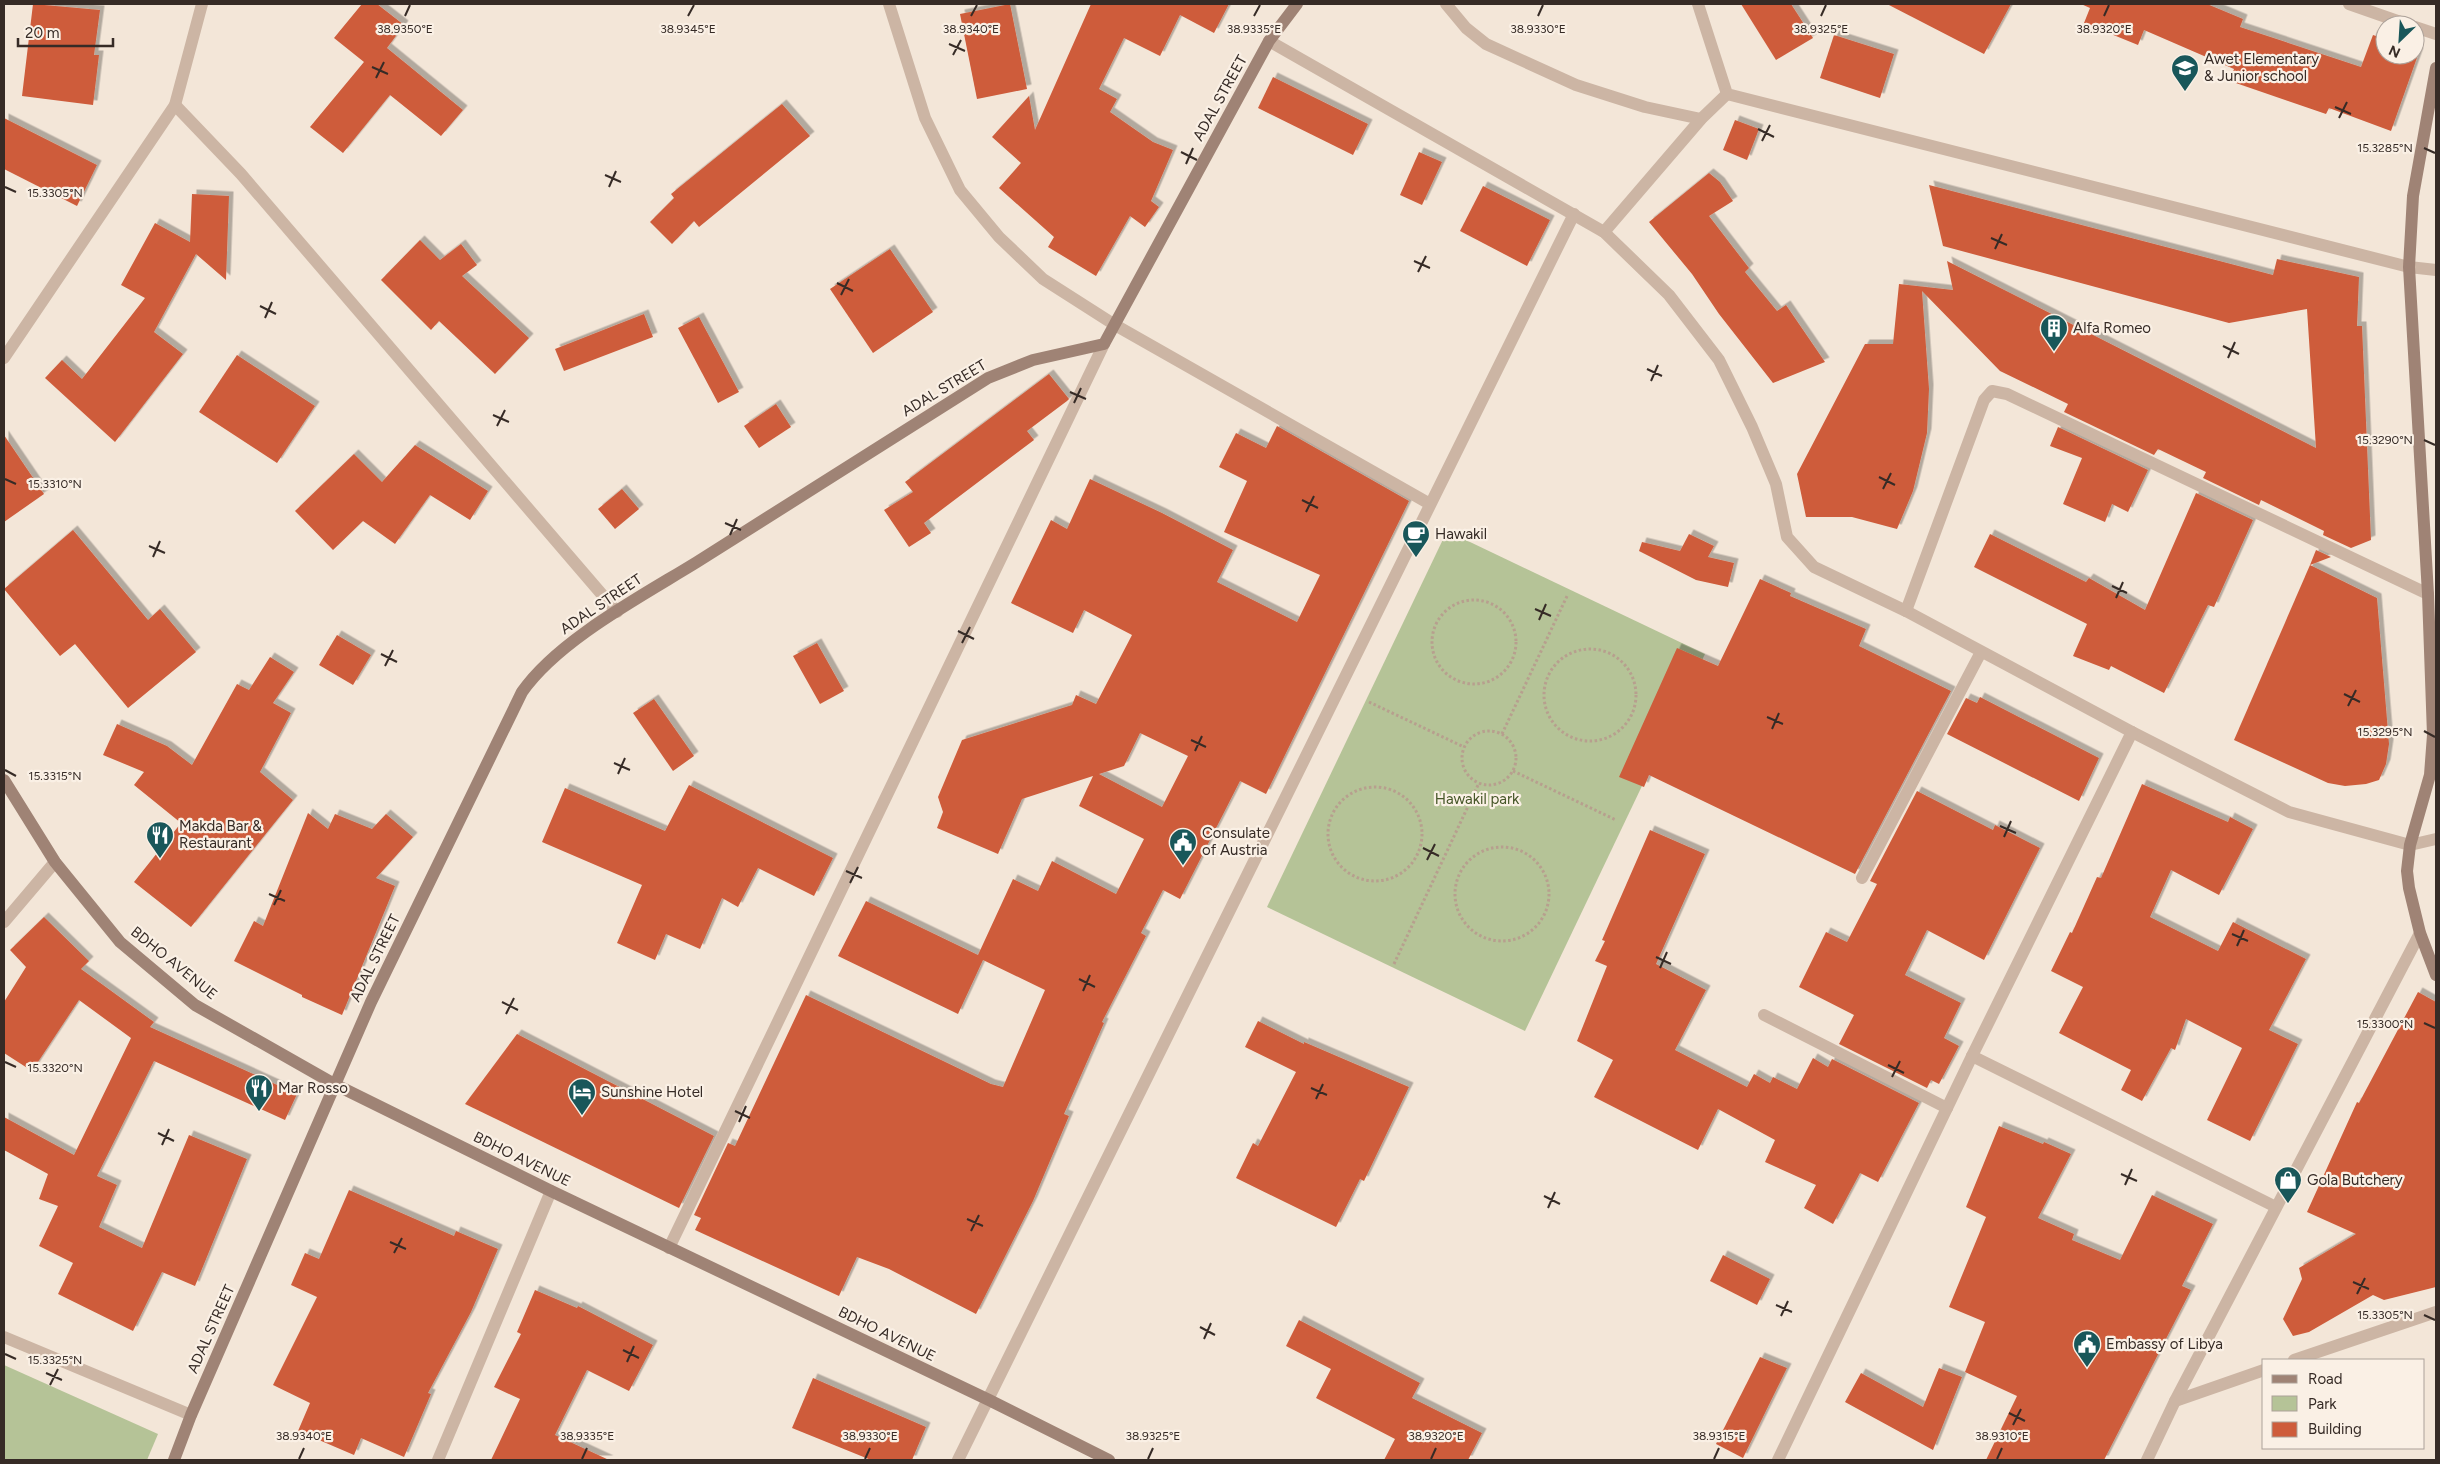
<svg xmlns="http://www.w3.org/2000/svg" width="2440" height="1464" viewBox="0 0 2440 1464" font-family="Figtree,sans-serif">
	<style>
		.green { fill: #b5c397 }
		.building { fill: #ce5c3b; fill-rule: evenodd; filter: url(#shadow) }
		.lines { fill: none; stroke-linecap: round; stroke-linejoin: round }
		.path { stroke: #b79f8e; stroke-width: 3; stroke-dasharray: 2.5 2.5; stroke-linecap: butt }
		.lane { stroke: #ccb5a4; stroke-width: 12 }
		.street { stroke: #ccb5a4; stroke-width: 12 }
		.secondary { stroke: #9f8375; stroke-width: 12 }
		.ticks { fill: none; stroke: #362b26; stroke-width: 2 }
		.labels { text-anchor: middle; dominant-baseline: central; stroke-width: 4.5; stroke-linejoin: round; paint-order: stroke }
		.poi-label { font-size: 15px; fill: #362b26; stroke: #faf0e5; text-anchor: start }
		.street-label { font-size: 15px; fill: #362b26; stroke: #faf0e5 }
		.park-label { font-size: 15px; fill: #465628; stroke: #faf0e5 }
		.ticks-label { font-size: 12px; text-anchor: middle; fill: #362b26; stroke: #faf0e5; stroke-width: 4.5; stroke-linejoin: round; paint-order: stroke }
	</style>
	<defs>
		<filter id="shadow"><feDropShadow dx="4.5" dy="-4.5" stdDeviation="0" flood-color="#0004"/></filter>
	</defs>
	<rect width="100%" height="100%" fill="#f3e6d8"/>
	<!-- green -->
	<g class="green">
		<polygon points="1447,531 1705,654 1525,1031 1267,907"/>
		<polygon points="4,1365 158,1434 147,1460 4,1460"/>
	</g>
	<!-- building -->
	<g class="building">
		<polygon points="33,4 100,10 94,55 99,55 93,105 22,96"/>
		<polygon points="362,4 377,4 404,25 387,48 463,110 441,136 390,95 343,153 310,127 364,62 334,38"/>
		<polygon points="1010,4 1027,89 977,99 960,14"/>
		<polygon points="1091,4 1229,4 1214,33 1180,15 1160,56 1124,38 1099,89 1117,99 1110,112 1153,142 1173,150 1151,201 1159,207 1145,227 1130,216 1096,276 1048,247 1054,237 999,188 1021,163 992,137 1029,96 1035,130"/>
		<polygon points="1741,4 1791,4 1813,38 1776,60"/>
		<polygon points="1887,4 2011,4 1984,54"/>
		<polygon points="2081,4 2207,4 2243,19 2240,27 2361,67 2373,35 2385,39 2385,55 2415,55 2415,50 2419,52 2391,131 2329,108 2326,114 2230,81 2234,69 2144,30 2138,45 2084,23 2090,8"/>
		<polygon points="1834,35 1894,54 1880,98 1820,78"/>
		<polygon points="1273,77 1368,124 1353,155 1258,108"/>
		<polygon points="782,104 810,136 699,227 694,221 672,244 650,222 674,198 671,194"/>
		<polygon points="4,118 97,165 77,206 4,169"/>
		<polygon points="1735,120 1759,129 1747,160 1723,150"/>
		<polygon points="1419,152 1442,162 1422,205 1400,195"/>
		<polygon points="1709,173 1720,182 1733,201 1709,216 1749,268 1745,272 1777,311 1786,305 1825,362 1773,383 1719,314 1692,274 1649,222"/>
		<polygon points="1929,185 2273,275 2277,259 2359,277 2357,326 2362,326 2371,540 2351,548 2323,535 2324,531 2261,500 2259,505 2203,478 2206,472 2158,449 2154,455 2064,412 2068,404 2000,371 1922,291 1929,389 1927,433 1913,491 1897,529 1852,517 1806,517 1797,474 1865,344 1893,344 1899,284 1953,290 1947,261 2316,448 2307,309 2229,323 1943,246"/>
		<polygon points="1483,186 1550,220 1527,266 1460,231"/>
		<polygon points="192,194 229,196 226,280 196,254 154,332 183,354 115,442 45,378 62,360 82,379 145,298 121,285 155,223 190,242"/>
		<polygon points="420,240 440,260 461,244 477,265 462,276 529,338 495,374 439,321 431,330 381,280"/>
		<polygon points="890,249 933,312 873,353 830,289"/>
		<polygon points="644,314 653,337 564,371 555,349"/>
		<polygon points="699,317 739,392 718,403 678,328"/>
		<polygon points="237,355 315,406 277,463 199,412"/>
		<polygon points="1049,374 1069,399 1067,401 1027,431 1034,440 924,523 931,533 909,547 884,510 913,492 905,482"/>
		<polygon points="776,404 791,427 759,448 744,426"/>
		<path d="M1277,426L1409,501L1266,794L1240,781L1180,899L1163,890L1141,933L1146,936L1102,1022L1104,1023L1064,1114L1069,1116L1033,1201L976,1314L889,1269L857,1257L839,1296L695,1230L701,1218L694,1215L728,1143L735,1146L806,995L991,1084L1003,1087L1045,990L983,960L958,1014L838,956L866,901L978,955L1013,879L1038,891L1052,861L1116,894L1144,839L1079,806L1093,776L1022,799L998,854L937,828L943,812L938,797L962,740L1072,705L1076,695L1096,704L1132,635L1084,610L1073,633L1011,603L1051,520L1067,529L1090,479L1162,513L1233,550L1217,582L1297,622L1320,575L1224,532L1247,481L1219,467L1236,433L1266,448ZM1140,733L1188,756L1162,807L1099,774L1124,766Z"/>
		<polygon points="2058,427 2148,470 2128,512 2112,504 2105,522 2063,504 2082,458 2050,446"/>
		<polygon points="4,435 44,494 4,522"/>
		<polygon points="415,445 488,491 470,520 430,495 395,544 363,521 333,550 295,511 354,454 382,482"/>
		<polygon points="622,489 639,509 615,529 598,509"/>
		<polygon points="2196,493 2253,520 2214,607 2208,605 2164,693 2111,666 2109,670 2073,656 2087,624 1974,567 1990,534 2086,582 2089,578 2145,610"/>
		<polygon points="73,530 148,620 160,609 196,652 128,708 75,644 60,656 4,589"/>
		<polygon points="1689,534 1714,546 1708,557 1734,563 1728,587 1696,580 1639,551 1642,542 1680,551"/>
		<polygon points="2316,550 2331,557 2310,565"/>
		<polygon points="2310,565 2377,598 2389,744 2386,764 2379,780 2366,784 2345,786 2328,783 2234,740"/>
		<polygon points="1760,579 1791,593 1790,596 1866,629 1859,646 1951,691 1855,874 1649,775 1644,787 1619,777 1677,648 1718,666"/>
		<polygon points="337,635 371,655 353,685 319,665"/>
		<polygon points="817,643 844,691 820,704 793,656"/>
		<polygon points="270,657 294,672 273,703 291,713 260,772 293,800 191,927 134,882 181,823 134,785 144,772 103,755 117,724 167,746 192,765 237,684 249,690"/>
		<polygon points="1980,697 2099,758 2079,801 1947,734 1966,698 1977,703"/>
		<polygon points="654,699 694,756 673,771 633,713"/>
		<polygon points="2142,784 2228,822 2230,817 2253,829 2219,895 2171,870 2150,917 2218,951 2233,922 2306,959 2269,1030 2298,1044 2250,1141 2207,1120 2242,1048 2186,1019 2175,1050 2171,1048 2142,1101 2121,1090 2131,1070 2059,1033 2083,987 2051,971 2070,932 2072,933 2097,877 2101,878"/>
		<polygon points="689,785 833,858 814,896 758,868 738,907 722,898 700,949 666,934 655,960 617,943 642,885 542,842 565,788 665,831"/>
		<polygon points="1917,791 1993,830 1995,825 2040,848 1984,960 1927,930 1905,975 1961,1003 1944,1038 1959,1046 1939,1084 1931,1080 1927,1088 1839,1044 1854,1015 1799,987 1826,932 1847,942 1877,884 1870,881"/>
		<polygon points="308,813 328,829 335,814 372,829 386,814 413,837 376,878 395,886 342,1015 302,997 302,995 234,961 254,921 263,926"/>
		<polygon points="1650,830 1705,854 1656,964 1706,990 1675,1050 1747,1087 1754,1074 1770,1083 1773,1077 1797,1089 1813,1058 1828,1067 1832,1059 1919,1103 1878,1182 1860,1173 1833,1224 1804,1208 1816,1185 1765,1162 1775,1140 1718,1109 1698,1150 1594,1097 1613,1060 1577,1041 1607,966 1595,961 1605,941 1602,940"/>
		<polygon points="44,917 89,961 81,969 154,1022 150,1027 297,1094 285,1120 154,1061 97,1176 117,1185 99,1227 142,1248 189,1135 247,1159 195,1286 162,1272 133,1331 58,1294 73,1263 39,1246 58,1206 39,1199 48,1174 4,1150 4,1117 74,1155 131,1038 79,1000 32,1071 4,1053 4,1002 26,967 10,950"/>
		<polygon points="2418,992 2436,1002 2436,1287 2384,1300 2373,1295 2309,1332 2293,1336 2283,1319 2302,1279 2299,1268 2356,1234 2307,1212 2357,1102 2359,1103"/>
		<polygon points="1258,1021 1304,1044 1304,1042 1409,1087 1364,1181 1360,1179 1336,1227 1236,1178 1253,1143 1258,1146 1296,1072 1245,1047"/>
		<polygon points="517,1034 714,1136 679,1208 465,1104"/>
		<polygon points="1999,1126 2043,1144 2044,1142 2071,1154 2038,1218 2074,1234 2072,1240 2120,1260 2152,1195 2213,1224 2182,1286 2191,1290 2104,1460 1986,1460 2017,1396 1965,1372 1985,1322 1949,1307 1986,1217 1966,1207"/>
		<polygon points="349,1190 454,1236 456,1231 498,1249 471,1312 428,1393 431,1394 404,1457 361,1438 354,1455 298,1431 310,1403 273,1385 317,1297 291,1285 305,1253 319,1259"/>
		<polygon points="1723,1255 1770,1279 1757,1305 1710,1281"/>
		<polygon points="535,1290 577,1308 578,1306 653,1345 629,1391 587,1370 555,1435 609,1460 491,1460 520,1399 494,1387 521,1334 517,1332"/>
		<polygon points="1299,1320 1420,1383 1412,1398 1482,1433 1468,1460 1384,1460 1395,1439 1316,1398 1331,1369 1286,1346"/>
		<polygon points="1760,1357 1787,1368 1743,1458 1716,1444"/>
		<polygon points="1939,1368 1962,1377 1933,1450 1845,1402 1861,1373 1923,1407"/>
		<polygon points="813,1378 926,1427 912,1460 871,1460 792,1428"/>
	</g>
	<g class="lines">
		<!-- path -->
		<g class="path">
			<circle cx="1474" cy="642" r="42"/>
			<circle cx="1590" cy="695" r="46"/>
			<polyline points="1369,702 1464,747"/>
			<circle cx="1489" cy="758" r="27"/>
			<polyline points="1502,734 1568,594"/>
			<polyline points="1513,771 1616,820"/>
			<circle cx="1375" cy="834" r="47"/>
			<circle cx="1502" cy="894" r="47"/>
			<polyline points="1394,964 1479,783"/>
		</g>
		<!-- lane -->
		<g class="lane">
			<polyline points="1862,878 1981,652"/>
			<polyline points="1764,1015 1947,1108"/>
		</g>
		<!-- street -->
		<g class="street">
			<polyline points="889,4 925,118 960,190 999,237 1043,279 1115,325 1430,504"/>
			<polyline points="1446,4 1466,28 1486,44 1576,85 1645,107 1701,119"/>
			<polyline points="1698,4 1727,94 2409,267 2436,270"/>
			<polyline points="2349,4 2409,25"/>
			<polyline points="2415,27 2436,34"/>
			<polyline points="1269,41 1604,232 1669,295 1719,360 1752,427 1776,484 1787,537 1814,567 1906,611 2132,732 2289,812 2410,845 2436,839"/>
			<polyline points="175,105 241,174 617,612"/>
			<polyline points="1604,232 1701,119 1727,94"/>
			<polyline points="4,358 175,105 202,4"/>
			<polyline points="1906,611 1984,400 1992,391 2007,394 2428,594"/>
			<polyline points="4,922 55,862"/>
			<polyline points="1972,1056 2276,1207"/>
			<polyline points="669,1248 1104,344"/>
			<polyline points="4,1337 191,1415"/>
			<polyline points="2294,1360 2436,1312"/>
			<polyline points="2175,1401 2264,1370"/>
			<polyline points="438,1460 551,1191"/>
			<polyline points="958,1460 1574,214"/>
			<polyline points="1778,1460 1972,1056 2132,732"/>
			<polyline points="2147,1460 2175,1401 2420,933"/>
		</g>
		<!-- secondary -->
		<g class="secondary">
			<polyline points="2436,68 2413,196 2409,267 2428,594 2433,735 2430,775 2410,845 2407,871 2409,888 2420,933 2436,975"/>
			<polyline points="4,780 55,862 120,942 195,1005 336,1085 551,1191 989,1400 1109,1460"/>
			<path d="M174,1460L191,1415L371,1002L522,692C558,640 642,596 697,562C794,501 891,439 988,378L1033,360L1104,344L1269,41L1297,4"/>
		</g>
	</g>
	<!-- ticks -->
	<path class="ticks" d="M405,16L410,5M688,16L694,5M971,16L977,5M1254,16L1260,5M1538,16L1543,5M1821,16L1826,5M2104,16L2109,5M949,44L965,51M953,55L961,40M372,67L388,74M376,78L384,62M2335,107L2351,114M2339,118L2347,102M1758,129L1774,137M1762,141L1770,125M2424,148L2435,153M1181,152L1197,160M1186,164L1193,148M605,175L621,182M5,187L16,192M609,187L616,171M1991,238L2007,245M1995,249L2002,234M1414,261L1430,268M1418,272L1426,256M837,283L853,291M841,295L849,279M260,306L276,314M265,318L272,302M2223,346L2239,354M2228,358L2235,342M1647,369L1662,376M1651,381L1658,365M1070,392L1086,399M1074,403L1081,388M493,415L509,422M497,426L505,410M2424,440L2435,445M1879,477L1895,485M5,479L16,484M1883,489L1891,473M1302,500L1318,508M1306,512L1314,496M725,523L741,530M730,535L737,519M149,546L165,553M153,557L160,541M2112,586L2127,593M2116,598L2123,582M1535,609L1551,616M1539,620L1546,604M958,631L974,639M962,643L970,627M381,654L397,662M385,666L393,650M2344,694L2360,702M2348,706L2356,690M1767,717L1783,724M1772,729L1779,713M2424,731L2435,737M1191,740L1206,747M1195,751L1202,736M614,763L630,770M5,770L16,776M618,774L625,758M2000,826L2016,833M2004,837L2011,821M1423,848L1439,856M1427,860L1435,844M846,871L862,878M850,883L858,867M269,894L285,901M274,905L281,890M2232,934L2248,941M2237,946L2244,930M1656,957L1671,964M1660,968L1667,952M1079,979L1095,987M1083,991L1090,975M502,1002L518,1010M506,1014L514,998M2424,1023L2435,1028M5,1062L16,1067M1888,1065L1904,1073M1892,1077L1900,1061M1311,1088L1327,1095M1316,1099L1323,1084M735,1111L750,1118M739,1122L746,1106M158,1133L174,1141M162,1145L169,1129M2121,1174L2137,1181M2125,1185L2132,1169M1544,1196L1560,1204M1548,1208L1555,1192M967,1219L983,1226M971,1231L979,1215M390,1242L406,1249M394,1253L402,1238M2353,1282L2369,1289M2357,1294L2365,1278M1776,1305L1792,1312M2424,1315L2435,1320M1781,1316L1788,1301M1200,1327L1215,1335M1204,1339L1211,1323M623,1350L639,1358M5,1354L16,1359M627,1362L634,1346M46,1373L62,1380M50,1385L58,1369M2009,1413L2025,1421M2013,1425L2021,1409M299,1459L304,1448M582,1459L587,1448M865,1459L870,1448M1148,1459L1153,1448M1431,1459L1436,1448M1714,1459L1719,1448M1997,1459L2002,1448"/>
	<!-- icons -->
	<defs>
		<g id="school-pin" transform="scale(1.4375)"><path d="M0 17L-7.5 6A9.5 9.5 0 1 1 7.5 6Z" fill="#19575a" stroke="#faf0e5"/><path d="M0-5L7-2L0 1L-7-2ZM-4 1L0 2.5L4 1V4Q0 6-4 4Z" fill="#fff"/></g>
		<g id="building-pin" transform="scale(1.4375)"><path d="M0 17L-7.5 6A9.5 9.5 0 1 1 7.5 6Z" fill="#19575a" stroke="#faf0e5"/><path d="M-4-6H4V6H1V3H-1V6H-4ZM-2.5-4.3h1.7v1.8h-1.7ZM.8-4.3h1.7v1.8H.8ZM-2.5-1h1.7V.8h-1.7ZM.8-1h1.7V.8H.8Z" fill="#fff"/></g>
		<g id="cafe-pin" transform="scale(1.4375)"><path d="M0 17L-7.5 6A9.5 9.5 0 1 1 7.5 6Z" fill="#19575a" stroke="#faf0e5"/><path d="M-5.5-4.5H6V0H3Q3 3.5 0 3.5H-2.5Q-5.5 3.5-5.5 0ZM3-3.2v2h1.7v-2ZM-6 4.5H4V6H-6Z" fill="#fff"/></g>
		<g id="restaurant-pin" transform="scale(1.4375)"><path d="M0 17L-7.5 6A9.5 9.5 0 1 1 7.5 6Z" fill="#19575a" stroke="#faf0e5"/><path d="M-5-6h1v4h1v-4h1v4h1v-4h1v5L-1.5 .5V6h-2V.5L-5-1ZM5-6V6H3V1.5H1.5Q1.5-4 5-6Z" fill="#fff"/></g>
		<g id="civic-pin" transform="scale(1.4375)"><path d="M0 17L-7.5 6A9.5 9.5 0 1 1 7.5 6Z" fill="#19575a" stroke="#faf0e5"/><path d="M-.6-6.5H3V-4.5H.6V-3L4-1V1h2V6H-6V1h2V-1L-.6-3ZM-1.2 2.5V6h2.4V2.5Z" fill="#fff"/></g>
		<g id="hotel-pin" transform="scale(1.4375)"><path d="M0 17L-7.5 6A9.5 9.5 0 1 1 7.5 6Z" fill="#19575a" stroke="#faf0e5"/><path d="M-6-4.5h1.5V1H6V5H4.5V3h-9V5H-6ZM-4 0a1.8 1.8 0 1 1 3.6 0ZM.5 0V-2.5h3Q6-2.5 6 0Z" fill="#fff"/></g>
		<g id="shop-pin" transform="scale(1.4375)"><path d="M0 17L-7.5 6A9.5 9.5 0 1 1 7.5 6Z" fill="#19575a" stroke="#faf0e5"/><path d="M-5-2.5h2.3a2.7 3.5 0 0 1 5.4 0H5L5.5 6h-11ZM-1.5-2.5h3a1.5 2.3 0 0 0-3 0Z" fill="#fff"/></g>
	</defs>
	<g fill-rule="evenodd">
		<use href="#school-pin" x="2185" y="68"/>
		<use href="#building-pin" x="2054" y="328"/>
		<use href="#cafe-pin" x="1416" y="534"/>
		<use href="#restaurant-pin" x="160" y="835"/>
		<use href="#civic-pin" x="1183" y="842"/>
		<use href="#restaurant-pin" x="259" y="1088"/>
		<use href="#hotel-pin" x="582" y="1092"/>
		<use href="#shop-pin" x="2288" y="1180"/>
		<use href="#civic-pin" x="2087" y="1344"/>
	</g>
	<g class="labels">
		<!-- poi labels -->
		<g class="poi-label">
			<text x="2204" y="59">Awet Elementary<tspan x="2204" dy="17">&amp; Junior school</tspan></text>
			<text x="2073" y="328">Alfa Romeo</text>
			<text x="1435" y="534">Hawakil</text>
			<text x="179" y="826">Makda Bar &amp;<tspan x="179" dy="17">Restaurant</tspan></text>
			<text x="1202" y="833">Consulate<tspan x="1202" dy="17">of Austria</tspan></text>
			<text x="278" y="1088">Mar Rosso</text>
			<text x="601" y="1092">Sunshine Hotel</text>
			<text x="2307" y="1180">Gola Butchery</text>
			<text x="2106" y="1344">Embassy of Libya</text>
		</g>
		<!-- street labels -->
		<g class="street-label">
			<text transform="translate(1220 98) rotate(-61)">ADAL STREET</text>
			<text transform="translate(944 388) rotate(-31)">ADAL STREET</text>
			<text transform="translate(601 604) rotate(-34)">ADAL STREET</text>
			<text transform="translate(375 958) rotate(-64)">ADAL STREET</text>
			<text transform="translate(174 963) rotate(39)">BDHO AVENUE</text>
			<text transform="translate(522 1159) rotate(26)">BDHO AVENUE</text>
			<text transform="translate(211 1329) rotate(-66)">ADAL STREET</text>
			<text transform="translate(887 1334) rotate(26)">BDHO AVENUE</text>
		</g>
		<!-- park labels -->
		<g class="park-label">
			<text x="1477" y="799">Hawakil park</text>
		</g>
	</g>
	<g class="ticks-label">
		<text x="405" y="33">38.9350°E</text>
		<text x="688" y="33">38.9345°E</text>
		<text x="971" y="33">38.9340°E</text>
		<text x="1254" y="33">38.9335°E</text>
		<text x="1538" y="33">38.9330°E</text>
		<text x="1821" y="33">38.9325°E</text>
		<text x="2104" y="33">38.9320°E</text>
		<text x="2385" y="152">15.3285°N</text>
		<text x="55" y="197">15.3305°N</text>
		<text x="2385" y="444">15.3290°N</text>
		<text x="55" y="488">15.3310°N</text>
		<text x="2385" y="736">15.3295°N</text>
		<text x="55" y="780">15.3315°N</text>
		<text x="2385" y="1028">15.3300°N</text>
		<text x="55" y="1072">15.3320°N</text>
		<text x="2385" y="1319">15.3305°N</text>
		<text x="55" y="1364">15.3325°N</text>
		<text x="304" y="1440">38.9340°E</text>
		<text x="587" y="1440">38.9335°E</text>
		<text x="870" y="1440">38.9330°E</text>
		<text x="1153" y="1440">38.9325°E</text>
		<text x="1436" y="1440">38.9320°E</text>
		<text x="1719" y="1440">38.9315°E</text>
		<text x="2002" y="1440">38.9310°E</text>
	</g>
	<!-- border -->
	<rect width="2440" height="1464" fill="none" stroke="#362b26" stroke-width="10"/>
	<!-- legend -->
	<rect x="2262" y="1359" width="162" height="90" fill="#faf0e5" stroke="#aca199"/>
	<rect x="2272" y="1375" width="25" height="8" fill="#9f8375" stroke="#aca199"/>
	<text x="2308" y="1384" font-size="15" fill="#362b26">Road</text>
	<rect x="2272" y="1396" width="25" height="15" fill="#b5c397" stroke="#aca199"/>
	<text x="2308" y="1409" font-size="15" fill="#362b26">Park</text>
	<rect x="2272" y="1422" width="25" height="15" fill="#ce5c3b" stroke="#aca199"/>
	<text x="2308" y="1434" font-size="15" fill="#362b26">Building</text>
	<!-- north arrow -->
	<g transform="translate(2400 40) rotate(205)"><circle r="24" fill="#faf0e5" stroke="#aca199"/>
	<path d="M0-4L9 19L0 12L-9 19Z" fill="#19575a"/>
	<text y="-8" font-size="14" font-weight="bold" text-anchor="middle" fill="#362b26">N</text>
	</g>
	<!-- scale -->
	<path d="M18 38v8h95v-8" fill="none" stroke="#362b26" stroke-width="2.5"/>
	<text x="25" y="38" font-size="15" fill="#362b26" stroke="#faf0e5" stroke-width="4" paint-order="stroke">20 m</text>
</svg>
